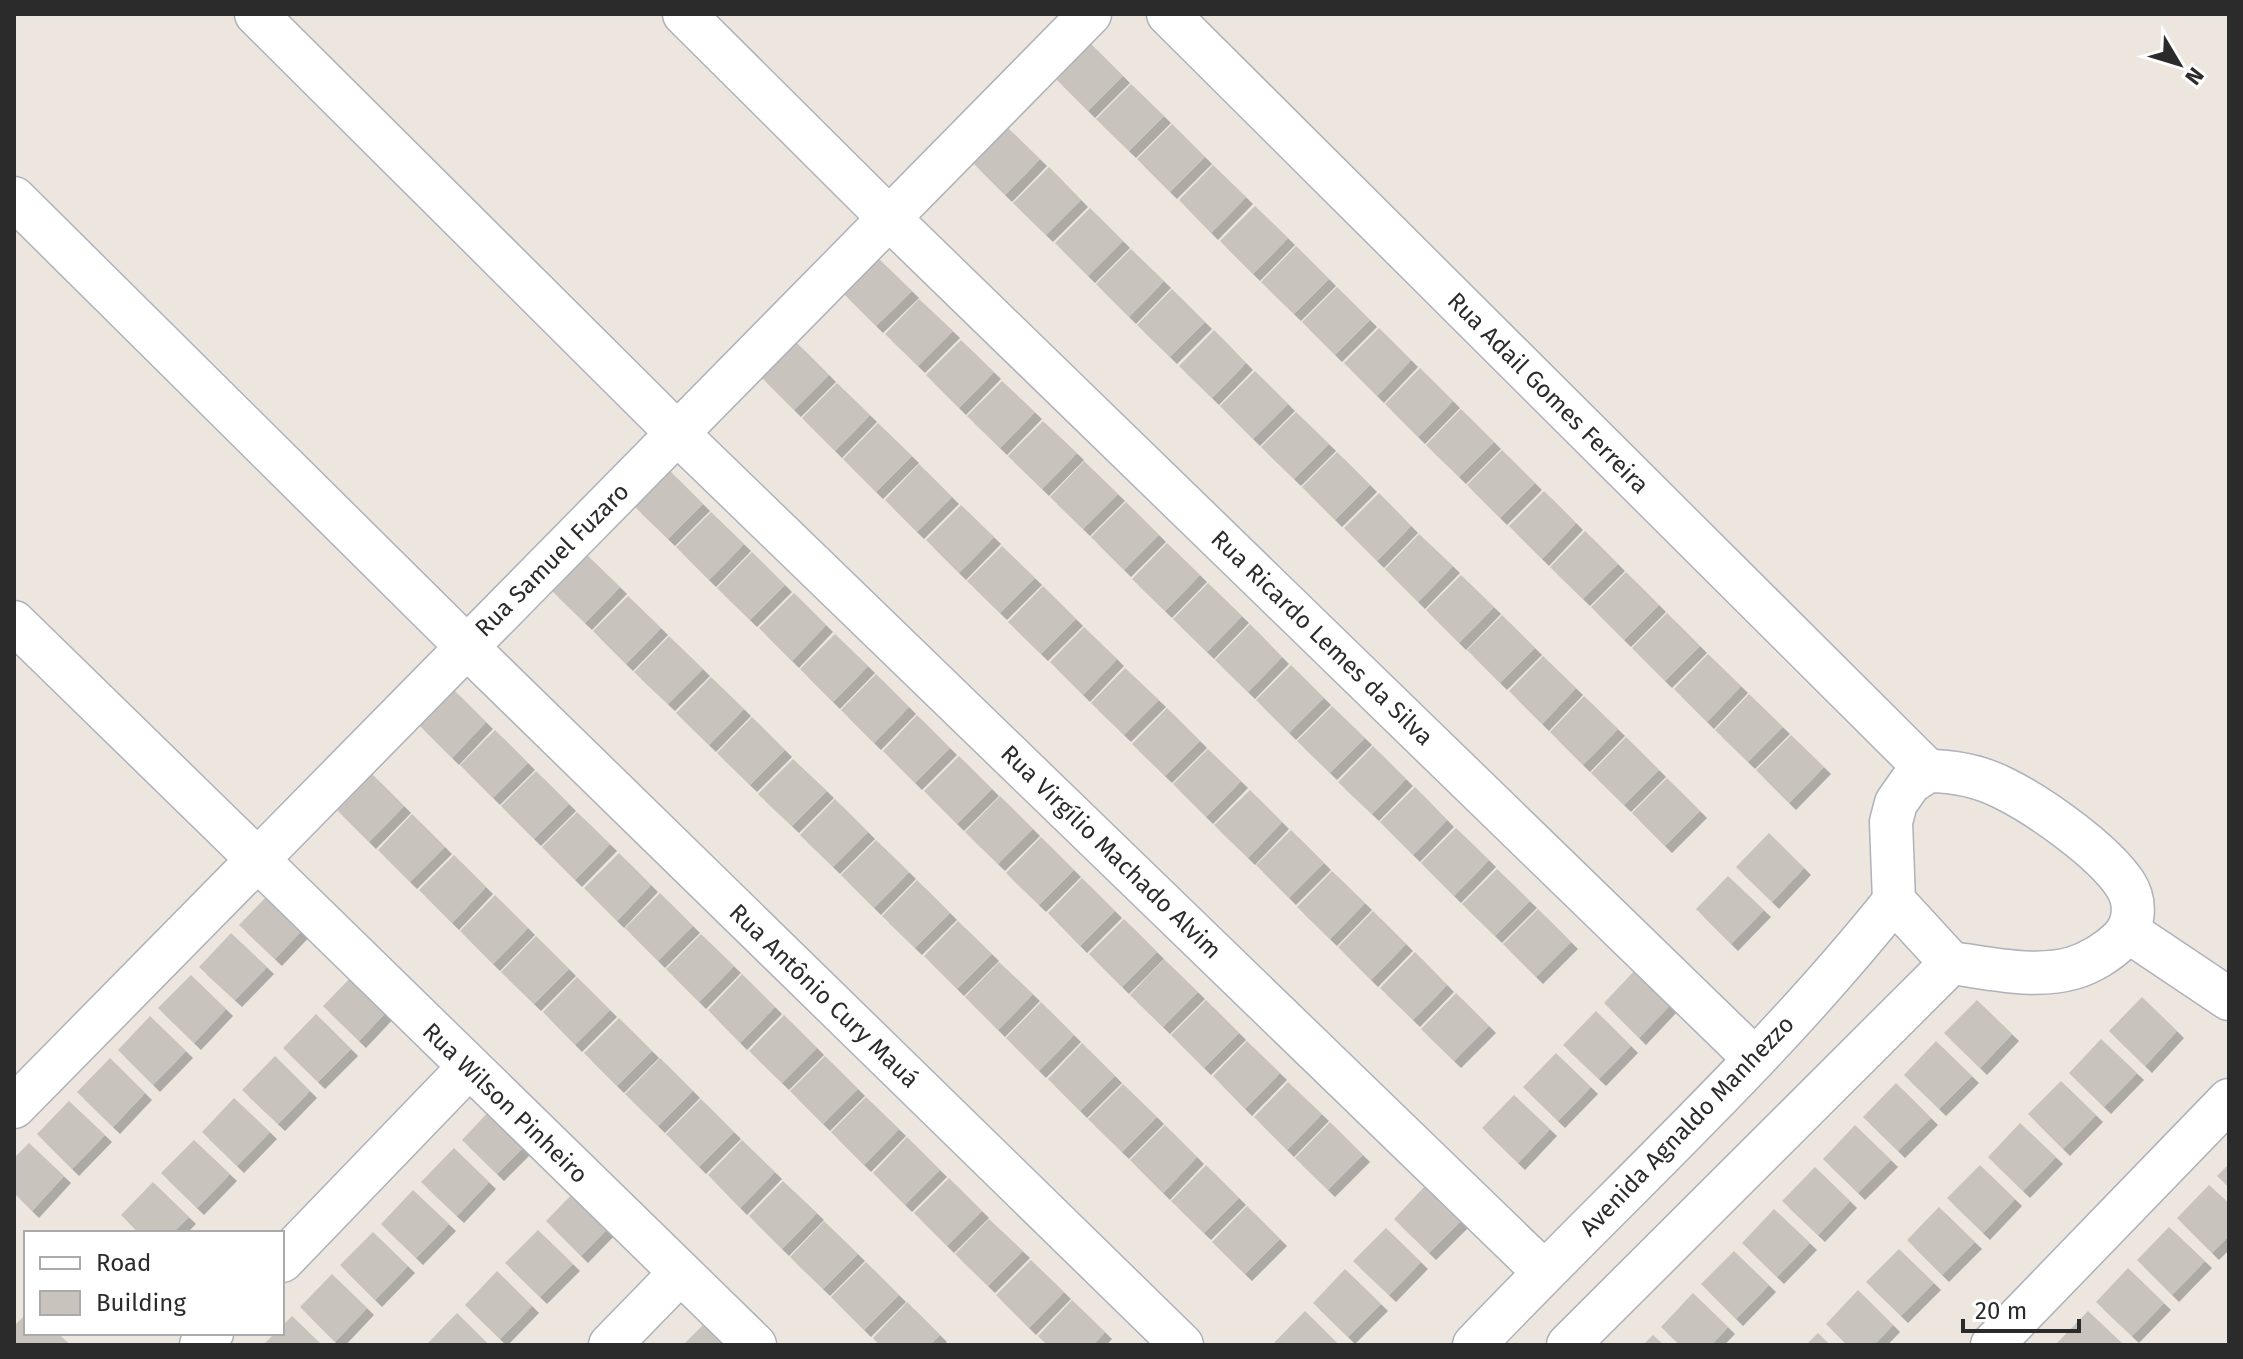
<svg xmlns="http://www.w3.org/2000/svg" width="2243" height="1359" viewBox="0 0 2243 1359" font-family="'Fira Sans',sans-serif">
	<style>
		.building { fill: #c8c4bd; filter: url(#shadow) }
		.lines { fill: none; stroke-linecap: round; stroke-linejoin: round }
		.minor-casing { stroke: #afb1bb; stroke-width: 45 }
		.minor { stroke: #fff; stroke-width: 42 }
		.labels { text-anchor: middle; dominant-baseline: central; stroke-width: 6; stroke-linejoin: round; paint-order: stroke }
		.street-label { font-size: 24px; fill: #2b2b2b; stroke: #fff }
	</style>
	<defs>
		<filter id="shadow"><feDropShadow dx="7" dy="7" stdDeviation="0" flood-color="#0004"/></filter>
	</defs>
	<rect width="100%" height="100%" fill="#ece6df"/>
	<!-- building -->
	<g class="building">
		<polygon points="1090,43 1123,76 1088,111 1055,78"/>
		<polygon points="1131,84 1164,116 1129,151 1096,119"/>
		<polygon points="1172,124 1205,157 1170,192 1137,159"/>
		<polygon points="1007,127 1040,159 1005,195 972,162"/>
		<polygon points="1213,165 1246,197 1211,233 1179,200"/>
		<polygon points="1049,167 1081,200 1046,235 1013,203"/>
		<polygon points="1255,206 1288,238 1253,274 1220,241"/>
		<polygon points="1090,208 1123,241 1088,276 1055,243"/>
		<polygon points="1296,246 1329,279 1294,314 1261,282"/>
		<polygon points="1131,249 1164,281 1129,317 1096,284"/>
		<polygon points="878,258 912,291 876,326 843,293"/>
		<polygon points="1337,287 1370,320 1335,355 1302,322"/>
		<polygon points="1172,289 1205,322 1170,357 1137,325"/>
		<polygon points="919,299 953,331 918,366 885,334"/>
		<polygon points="1379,328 1411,360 1377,396 1344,363"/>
		<polygon points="1214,330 1246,363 1212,398 1179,366"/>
		<polygon points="961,340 994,372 959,408 926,375"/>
		<polygon points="796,342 829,375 794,410 761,377"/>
		<polygon points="1420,368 1453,401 1418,437 1385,404"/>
		<polygon points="1255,371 1288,404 1253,439 1220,406"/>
		<polygon points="1002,381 1035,412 1000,448 967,416"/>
		<polygon points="837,383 870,415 835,451 802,418"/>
		<polygon points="1461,409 1494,442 1459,477 1426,445"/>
		<polygon points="1296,412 1329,444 1294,479 1261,447"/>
		<polygon points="1043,421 1077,453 1042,489 1008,456"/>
		<polygon points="878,423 912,456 876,492 843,459"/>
		<polygon points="1502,450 1535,483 1500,518 1467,485"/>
		<polygon points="1337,452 1370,485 1335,520 1302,487"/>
		<polygon points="1084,461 1118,494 1083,529 1050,497"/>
		<polygon points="919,464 952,497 917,532 885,500"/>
		<polygon points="670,471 703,504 668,539 634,506"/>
		<polygon points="1544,491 1576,523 1542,559 1509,526"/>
		<polygon points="1379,493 1411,526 1377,561 1344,528"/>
		<polygon points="1126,502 1159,535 1124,570 1091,537"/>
		<polygon points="961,505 994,537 959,573 926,540"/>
		<polygon points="711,512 744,544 709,580 676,547"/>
		<polygon points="1585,531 1618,564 1583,599 1550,567"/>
		<polygon points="1419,534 1453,566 1418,602 1385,569"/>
		<polygon points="1167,543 1200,575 1165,611 1132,579"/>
		<polygon points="1002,546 1035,578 1000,613 967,581"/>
		<polygon points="752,552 785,585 750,620 717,588"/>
		<polygon points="587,555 620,587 585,623 552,591"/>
		<polygon points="1626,572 1659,605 1624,640 1591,607"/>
		<polygon points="1461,575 1494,607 1459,643 1426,610"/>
		<polygon points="1208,583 1242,616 1207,652 1173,619"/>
		<polygon points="1043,586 1076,619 1041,654 1008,622"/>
		<polygon points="794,593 826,625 792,661 759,628"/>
		<polygon points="628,596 661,628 626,664 593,631"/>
		<polygon points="1667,613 1700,646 1665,681 1632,648"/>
		<polygon points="1502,615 1535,648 1500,683 1467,650"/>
		<polygon points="1250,624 1282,657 1248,692 1215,660"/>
		<polygon points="1084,627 1117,659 1083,695 1050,662"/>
		<polygon points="835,634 868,666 833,702 800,669"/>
		<polygon points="669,636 703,669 668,704 634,672"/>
		<polygon points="1708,654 1741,686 1707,722 1674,689"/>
		<polygon points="1543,656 1576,688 1542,724 1509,691"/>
		<polygon points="1291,665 1324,698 1289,733 1256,700"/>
		<polygon points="1125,668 1159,700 1124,735 1091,703"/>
		<polygon points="876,674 909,707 874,743 841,710"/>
		<polygon points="711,677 744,709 709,745 676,713"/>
		<polygon points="454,690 486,722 452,758 419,725"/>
		<polygon points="1749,694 1783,727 1748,762 1715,730"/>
		<polygon points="1584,696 1618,729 1583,765 1550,732"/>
		<polygon points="1332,706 1365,738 1330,773 1297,741"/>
		<polygon points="1167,708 1200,741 1165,776 1132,744"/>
		<polygon points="917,715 950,748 915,783 883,751"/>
		<polygon points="752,717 785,750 750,785 717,753"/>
		<polygon points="495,730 528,763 493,798 460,765"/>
		<polygon points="1791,735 1824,767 1789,803 1756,770"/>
		<polygon points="1626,737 1659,770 1624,805 1591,773"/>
		<polygon points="1373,746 1406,779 1372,814 1338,782"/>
		<polygon points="1208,749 1241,781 1206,817 1173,784"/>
		<polygon points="959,756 992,789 957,824 924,791"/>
		<polygon points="793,759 827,791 792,826 758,794"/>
		<polygon points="536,771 569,804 534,839 501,806"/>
		<polygon points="371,773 404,806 369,842 336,809"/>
		<polygon points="1667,778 1700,811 1665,846 1632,813"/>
		<polygon points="1415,787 1447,820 1413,855 1380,822"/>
		<polygon points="1250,790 1282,822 1248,858 1214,825"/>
		<polygon points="1000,796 1033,829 998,864 965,832"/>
		<polygon points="835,799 868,832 833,867 800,835"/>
		<polygon points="577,812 610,844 575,880 542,847"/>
		<polygon points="412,814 445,847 410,882 378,850"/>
		<polygon points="1456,828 1489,860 1454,896 1421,863"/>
		<polygon points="1291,830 1324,863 1289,898 1256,865"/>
		<polygon points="1769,833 1804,868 1772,902 1736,867"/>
		<polygon points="1041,837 1074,870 1039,905 1006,873"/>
		<polygon points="876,840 909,872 874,908 841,875"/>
		<polygon points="619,853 651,885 617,921 584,888"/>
		<polygon points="454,855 486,887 452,923 419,890"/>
		<polygon points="1497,869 1530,901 1495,936 1462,904"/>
		<polygon points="1332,871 1365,903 1330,939 1297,907"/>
		<polygon points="1728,876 1764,910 1731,944 1696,909"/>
		<polygon points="1082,878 1115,911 1080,946 1048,913"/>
		<polygon points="917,880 950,913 915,948 882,916"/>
		<polygon points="272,891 307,925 275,959 239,925"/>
		<polygon points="660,893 693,926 658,961 625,928"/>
		<polygon points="495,895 528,928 493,964 460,931"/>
		<polygon points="1538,909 1571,942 1536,977 1503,944"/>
		<polygon points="1373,911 1406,944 1371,980 1338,947"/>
		<polygon points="1124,919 1157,952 1122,987 1089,954"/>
		<polygon points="958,921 992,954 957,989 924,956"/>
		<polygon points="231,933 267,967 235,1000 199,967"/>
		<polygon points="701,934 734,966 699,1002 666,969"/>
		<polygon points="536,936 569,969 534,1004 501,972"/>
		<polygon points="1415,952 1447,985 1413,1020 1380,988"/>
		<polygon points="1164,959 1198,992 1163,1027 1130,995"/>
		<polygon points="999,962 1033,994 998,1030 965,997"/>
		<polygon points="1636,969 1671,1004 1639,1038 1604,1003"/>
		<polygon points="356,972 391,1007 359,1041 323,1006"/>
		<polygon points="742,974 775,1007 740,1043 708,1010"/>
		<polygon points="191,975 226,1009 194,1043 158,1008"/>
		<polygon points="577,977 610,1010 575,1045 543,1012"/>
		<polygon points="1456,993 1489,1026 1454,1061 1421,1029"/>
		<polygon points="2142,997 2177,1031 2145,1066 2109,1031"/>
		<polygon points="1206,1000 1239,1033 1204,1068 1171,1035"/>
		<polygon points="1977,1000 2012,1034 1980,1068 1944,1033"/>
		<polygon points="1041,1002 1074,1035 1039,1071 1006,1038"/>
		<polygon points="1596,1011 1631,1046 1599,1079 1563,1045"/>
		<polygon points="316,1014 351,1049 318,1082 283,1048"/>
		<polygon points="784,1015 817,1048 782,1083 749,1051"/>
		<polygon points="150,1016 186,1051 153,1085 118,1050"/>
		<polygon points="619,1018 652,1051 617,1086 584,1053"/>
		<polygon points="2101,1039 2137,1073 2104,1107 2069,1073"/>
		<polygon points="1247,1041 1280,1073 1245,1109 1213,1076"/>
		<polygon points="1936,1041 1972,1076 1939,1109 1904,1075"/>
		<polygon points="1082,1043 1115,1076 1080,1111 1048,1079"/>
		<polygon points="1556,1053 1591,1087 1558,1121 1523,1087"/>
		<polygon points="275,1056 310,1091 278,1124 242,1090"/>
		<polygon points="825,1056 858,1089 823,1124 790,1091"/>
		<polygon points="110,1058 145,1093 113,1127 77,1092"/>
		<polygon points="660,1058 693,1091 658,1126 625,1094"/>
		<polygon points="2061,1081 2096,1115 2063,1149 2028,1114"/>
		<polygon points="1288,1082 1322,1114 1287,1150 1254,1117"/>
		<polygon points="1896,1083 1931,1118 1898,1151 1863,1117"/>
		<polygon points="1123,1084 1157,1117 1122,1152 1088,1119"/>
		<polygon points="1514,1095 1550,1129 1518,1163 1482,1128"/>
		<polygon points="866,1097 899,1129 864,1165 831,1132"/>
		<polygon points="234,1098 270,1132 237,1166 202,1132"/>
		<polygon points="701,1099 734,1132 699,1167 666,1134"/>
		<polygon points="69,1101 105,1135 72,1169 37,1134"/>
		<polygon points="494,1106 530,1141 497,1174 462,1140"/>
		<polygon points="1330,1122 1363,1155 1328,1190 1295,1158"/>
		<polygon points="2020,1123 2056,1157 2023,1191 1988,1157"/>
		<polygon points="1165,1125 1197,1157 1163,1193 1130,1160"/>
		<polygon points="1855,1125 1891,1160 1858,1193 1823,1159"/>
		<polygon points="907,1137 940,1170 905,1205 873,1173"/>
		<polygon points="194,1140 230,1174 197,1208 161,1173"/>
		<polygon points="742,1140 775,1172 740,1208 708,1175"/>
		<polygon points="29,1143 64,1176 32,1211 14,1193 14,1158"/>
		<polygon points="454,1148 489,1182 457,1216 421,1182"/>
		<polygon points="2229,1164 2229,1187 2217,1176"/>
		<polygon points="1206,1165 1239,1198 1204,1233 1171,1201"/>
		<polygon points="1980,1165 2015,1199 1983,1233 1947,1198"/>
		<polygon points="1815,1167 1850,1201 1818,1235 1782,1201"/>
		<polygon points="949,1178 982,1211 947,1246 914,1213"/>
		<polygon points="783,1181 817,1213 782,1249 749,1216"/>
		<polygon points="153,1182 189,1217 173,1233 139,1233 121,1215"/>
		<polygon points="1426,1185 1462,1220 1429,1253 1394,1219"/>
		<polygon points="2209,1185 2229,1203 2229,1236 2212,1253 2177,1218"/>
		<polygon points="578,1188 614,1222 581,1256 546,1221"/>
		<polygon points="413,1190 449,1224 416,1258 381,1224"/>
		<polygon points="1247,1206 1280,1239 1245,1274 1212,1242"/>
		<polygon points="1939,1207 1975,1242 1942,1275 1907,1240"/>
		<polygon points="1774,1209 1810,1243 1777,1277 1742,1243"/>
		<polygon points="989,1219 1023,1251 988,1286 955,1254"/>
		<polygon points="824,1221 858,1254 823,1289 790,1257"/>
		<polygon points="2169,1227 2205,1261 2172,1295 2137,1260"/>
		<polygon points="1386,1228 1421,1262 1389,1295 1353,1261"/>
		<polygon points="538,1230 573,1264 540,1297 505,1263"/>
		<polygon points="373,1232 408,1266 375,1300 340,1265"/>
		<polygon points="1899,1249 1934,1283 1901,1316 1866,1282"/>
		<polygon points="1734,1251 1769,1285 1736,1319 1701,1284"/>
		<polygon points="1031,1260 1064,1292 1029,1328 996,1295"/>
		<polygon points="866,1262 899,1295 864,1330 831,1297"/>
		<polygon points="2128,1268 2164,1303 2132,1336 2096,1302"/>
		<polygon points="1345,1269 1381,1304 1348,1337 1313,1303"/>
		<polygon points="497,1271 532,1306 500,1339 465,1305"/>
		<polygon points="332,1274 367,1308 335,1342 300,1307"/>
		<polygon points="1858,1290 1893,1325 1874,1345 1847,1345 1826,1324"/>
		<polygon points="1693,1293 1728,1327 1711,1345 1680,1345 1661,1327"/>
		<polygon points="1072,1300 1105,1332 1093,1345 1047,1345 1038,1336"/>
		<polygon points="907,1302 940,1335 930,1345 879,1345 873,1338"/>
		<polygon points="1305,1311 1339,1345 1272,1345"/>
		<polygon points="2088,1311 2124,1345 2055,1345"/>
		<polygon points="457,1313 489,1345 426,1345"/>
		<polygon points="26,1314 26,1333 58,1333 67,1342 65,1345 14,1345 14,1326"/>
		<polygon points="292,1316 322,1345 263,1345 275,1333 282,1333 282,1326"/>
		<polygon points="709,1319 737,1345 683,1345"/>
		<polygon points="1818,1333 1830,1345 1806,1345"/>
		<polygon points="1653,1335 1664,1345 1643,1345"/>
	</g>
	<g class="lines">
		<!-- minor casing -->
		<g class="minor-casing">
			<g id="minor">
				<polyline points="256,14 677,433 1544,1272"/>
				<polyline points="684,14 889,218 1755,1059"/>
				<polyline points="1168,14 1928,771"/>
				<polyline points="14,198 467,647 1182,1345"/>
				<polyline points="14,622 755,1345"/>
				<path d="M1928,771C1954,771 1982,777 2005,789C2041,807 2103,851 2125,884C2137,902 2135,926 2120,940C2108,952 2090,963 2073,968C2035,979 1990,968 1951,963L1894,901L1891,822L1896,803L1910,783Z"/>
				<polyline points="2129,932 2229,999"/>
				<polyline points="14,1107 1090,14"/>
				<polyline points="282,1261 468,1068"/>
				<polyline points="201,1345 212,1333"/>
				<polyline points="610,1345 680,1273"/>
				<path d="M1474,1345C1614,1198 1767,1060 1894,901"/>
				<polyline points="1568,1345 1951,963"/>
				<polyline points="1992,1345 2229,1100"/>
			</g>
		</g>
		<!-- minor -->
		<use href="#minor" class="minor"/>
	</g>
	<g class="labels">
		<!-- street labels -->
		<g class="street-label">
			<text transform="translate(1548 393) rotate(45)">Rua Adail Gomes Ferreira</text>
			<text transform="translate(552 560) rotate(-45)">Rua Samuel Fuzaro</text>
			<text transform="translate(1322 638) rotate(44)">Rua Ricardo Lemes da Silva</text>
			<text transform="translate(1111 852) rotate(44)">Rua Virgílio Machado Alvim</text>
			<text transform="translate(824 996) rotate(44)">Rua Antônio Cury Mauá</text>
			<text transform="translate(505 1103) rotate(44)">Rua Wilson Pinheiro</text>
			<text transform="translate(1687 1126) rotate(-46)">Avenida Agnaldo Manhezzo</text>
		</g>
	</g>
	<!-- border -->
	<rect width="2243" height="1359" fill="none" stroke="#2b2b2b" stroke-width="32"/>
	<!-- legend -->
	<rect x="24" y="1231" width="260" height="104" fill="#ffffff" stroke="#aaaaaa" stroke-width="2"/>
	<rect x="40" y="1257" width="40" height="12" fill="#ffffff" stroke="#aaaaaa" stroke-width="2"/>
	<text x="96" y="1271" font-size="24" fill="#2b2b2b">Road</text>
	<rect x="40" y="1291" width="40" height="24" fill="#c8c4bd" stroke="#aaaaaa" stroke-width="2"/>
	<text x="96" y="1311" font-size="24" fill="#2b2b2b">Building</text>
	<!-- north arrow -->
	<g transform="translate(2179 64) rotate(128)" stroke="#ffffff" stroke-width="6" paint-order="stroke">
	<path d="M0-6L14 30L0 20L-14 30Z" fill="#2b2b2b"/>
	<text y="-12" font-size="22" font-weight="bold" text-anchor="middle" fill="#2b2b2b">N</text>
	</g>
	<!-- scale -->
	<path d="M1963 1319v12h116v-12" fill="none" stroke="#2b2b2b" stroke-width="4"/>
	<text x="1975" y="1319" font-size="24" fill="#2b2b2b" stroke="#ffffff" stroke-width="6" paint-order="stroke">20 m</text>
</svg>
